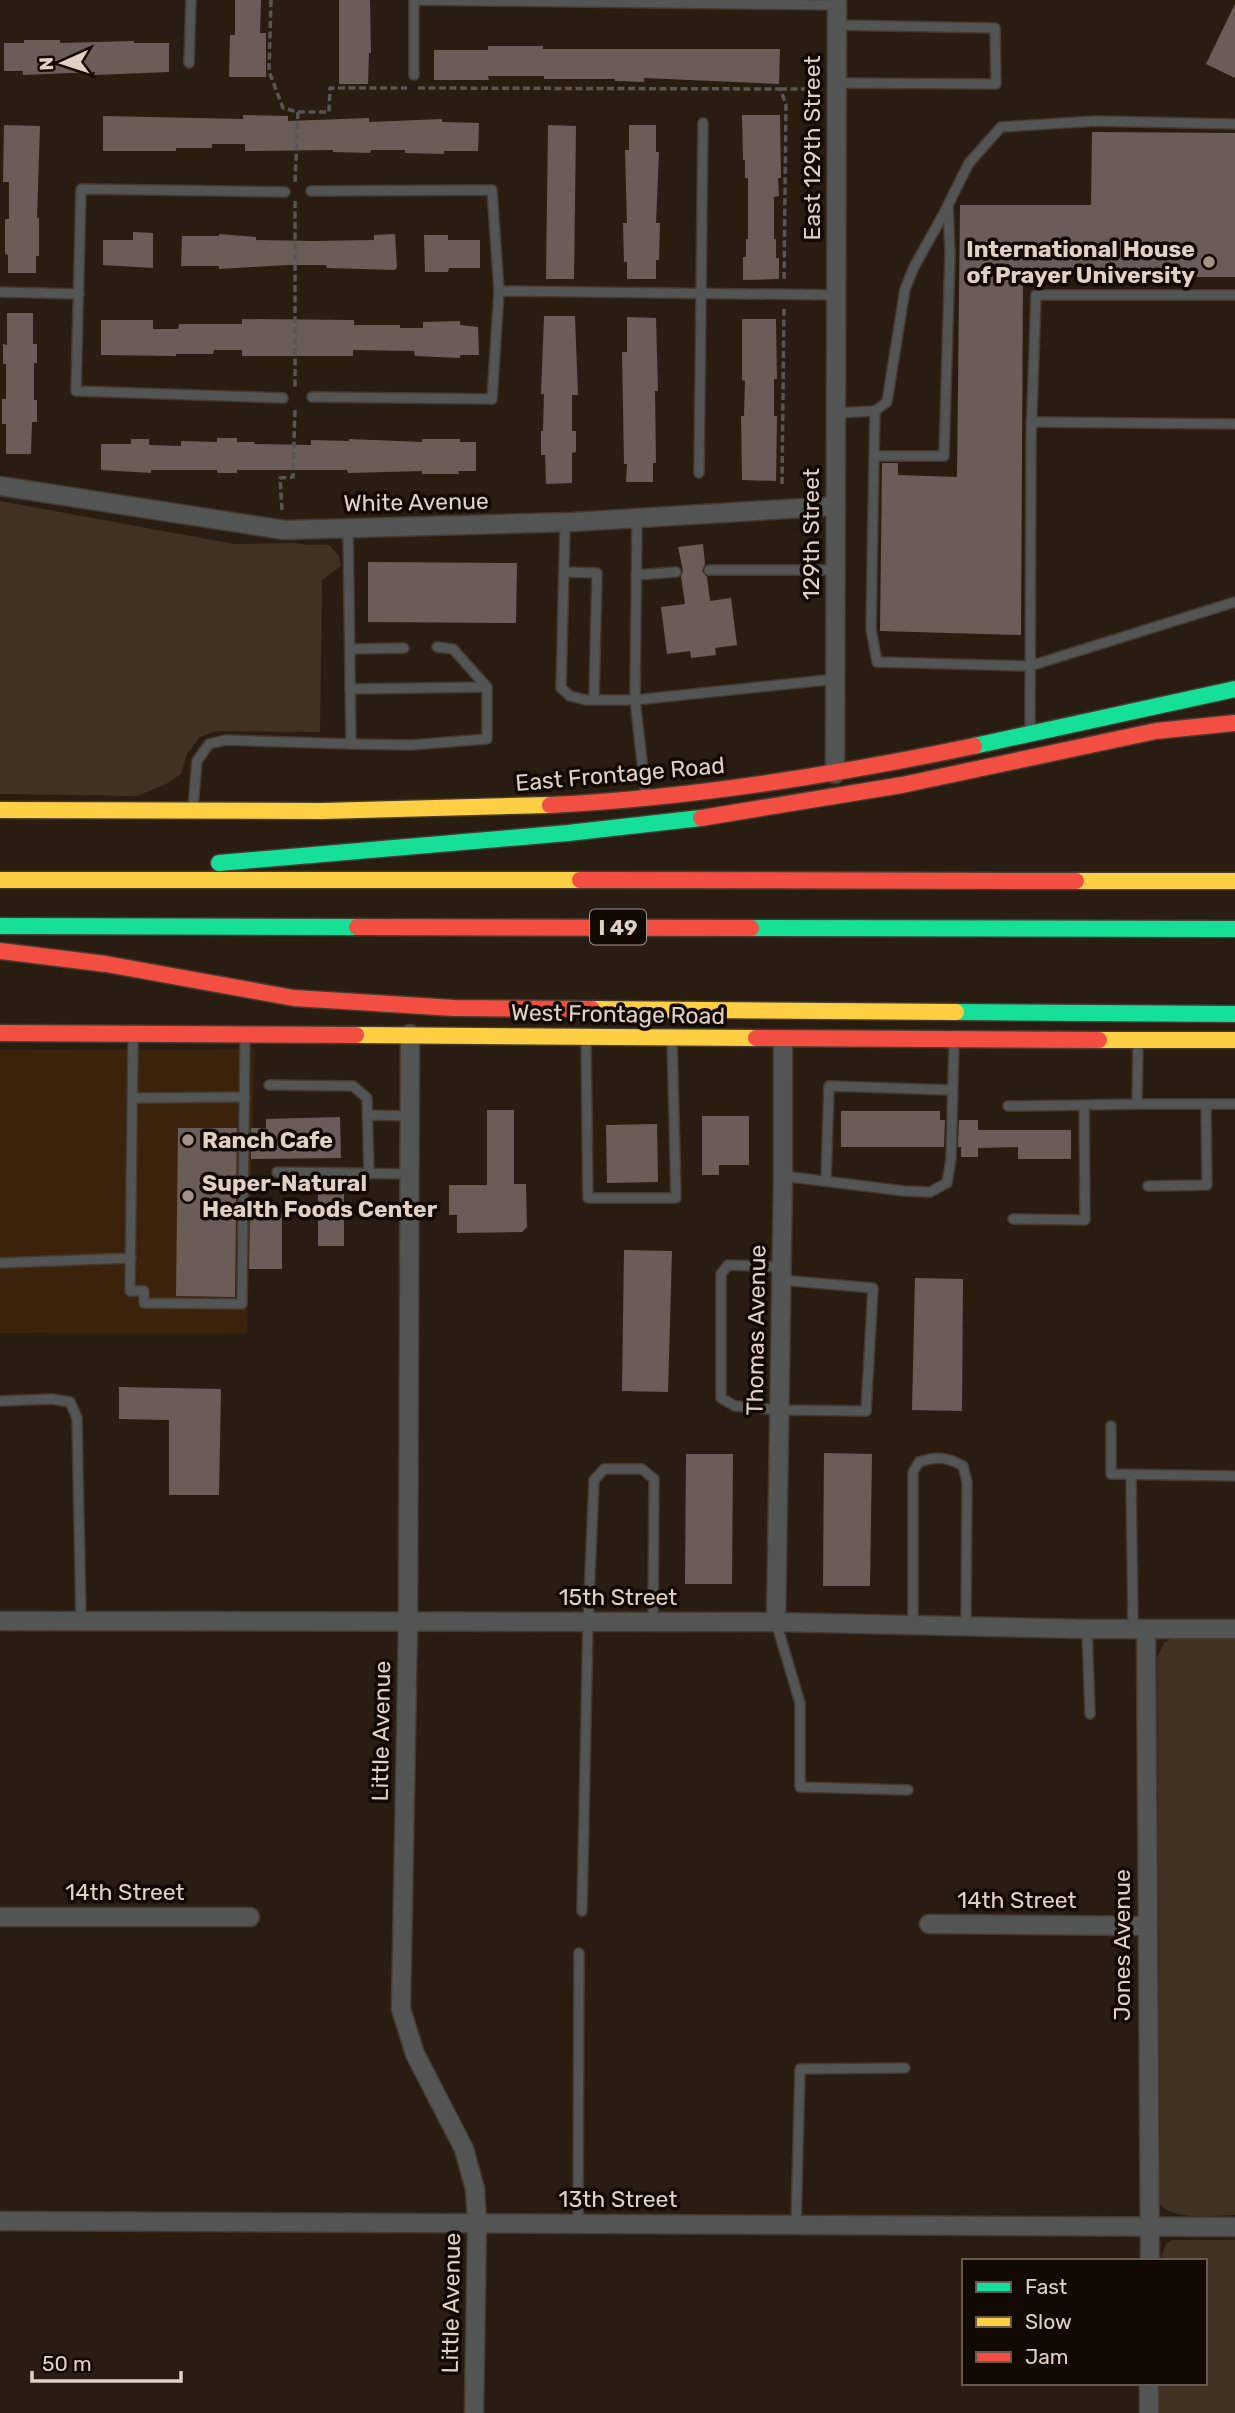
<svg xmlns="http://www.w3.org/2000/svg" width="1235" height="2413" viewBox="0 0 1235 2413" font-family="Rubik,sans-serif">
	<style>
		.built { fill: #3b220a }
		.green { fill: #413123 }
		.building { fill: #6a5d57 }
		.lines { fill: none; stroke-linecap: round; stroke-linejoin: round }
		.lane-casing { stroke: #453a30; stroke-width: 12 }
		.street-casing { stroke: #453a30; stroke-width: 21 }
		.fast-casing { stroke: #453a30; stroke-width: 19 }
		.slow-casing { stroke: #453a30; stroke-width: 19 }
		.jam-casing { stroke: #453a30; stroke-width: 19 }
		.path { stroke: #595652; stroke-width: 3.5; stroke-dasharray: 7 3.5; stroke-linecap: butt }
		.lane { stroke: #525554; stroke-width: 9 }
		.street { stroke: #525554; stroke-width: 18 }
		.fast { stroke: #16e098; stroke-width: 16 }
		.slow { stroke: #ffcf43; stroke-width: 16 }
		.jam { stroke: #f24e42; stroke-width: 16 }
		.poi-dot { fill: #a09286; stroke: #130903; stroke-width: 2.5 }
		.labels { text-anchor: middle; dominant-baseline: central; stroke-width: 7; stroke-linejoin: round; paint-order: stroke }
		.shield { fill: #130903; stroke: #a2958b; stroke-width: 2 }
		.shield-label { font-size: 21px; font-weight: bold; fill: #e0d1c5 }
		.street-label { font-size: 23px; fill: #e0d1c5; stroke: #130903 }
		.poi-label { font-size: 23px; font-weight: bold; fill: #e0d1c5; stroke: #130903; text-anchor: start }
	</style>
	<rect width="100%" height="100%" fill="#291d12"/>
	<!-- built -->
	<polygon class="built" points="255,1049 247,1334 0,1333 0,1050"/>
	<!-- green -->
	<g class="green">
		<path d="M0,501L234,544L296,543C306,546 318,544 329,545L339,556L341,566L322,580L320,732L216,731L200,737L187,754L181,774L166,784L137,796L0,794Z"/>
		<path d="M1171,1639H1235V2215C1213,2215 1176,2222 1160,2204L1157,1658L1164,1643Z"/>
		<polygon points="1172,2240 1235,2240 1235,2413 1158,2413 1158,2383 1205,2383 1205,2261 1160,2261 1166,2244"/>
	</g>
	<!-- building -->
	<g class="building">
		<polygon points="235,0 261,0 260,33 266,33 266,77 229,77 230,35 235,35"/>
		<polygon points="339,0 370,0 371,53 369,53 368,84 339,84"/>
		<polygon points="1235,4 1235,78 1206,64"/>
		<polygon points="24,40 60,40 60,43 134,41 134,43 169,43 169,72 95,75 95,72 23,75 23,71 4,71 4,43 24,43"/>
		<polygon points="488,46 543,46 543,49 780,49 779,84 644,78 644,82 615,81 615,79 544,79 544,76 488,76 489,80 434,80 434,50 488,50"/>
		<polygon points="243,115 288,116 288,121 369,118 369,122 442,119 442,122 479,123 478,151 444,151 444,154 405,153 405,150 371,150 370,153 333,152 333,150 245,151 245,144 212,144 212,148 176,148 176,151 103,151 103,116 243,119"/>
		<polygon points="742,115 780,115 781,178 778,178 779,196 774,197 774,239 776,239 776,258 779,258 779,279 743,280 743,257 746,257 746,239 748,239 748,178 745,178 745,160 743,160"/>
		<polygon points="4,125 40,126 37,218 39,218 39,256 36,256 36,273 8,273 8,255 5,254 5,219 9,219 9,182 3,182"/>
		<polygon points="548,125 576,126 574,279 546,279"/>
		<polygon points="629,125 656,125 656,152 659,152 656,223 660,223 659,260 656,260 656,279 627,279 627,262 624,262 623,223 627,223 625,150 629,150"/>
		<polygon points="1092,132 1235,133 1235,277 1023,277 1021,635 880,631 882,463 898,463 898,475 957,477 960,205 1091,205"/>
		<polygon points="133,232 153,233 153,268 103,265 103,240 133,240"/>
		<polygon points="219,234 256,237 256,240 314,241 374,240 374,235 395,234 397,267 395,270 327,268 326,265 287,265 219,269 219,266 181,266 182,236 219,236"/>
		<polygon points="424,235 448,235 448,240 480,240 480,268 449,268 448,272 425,272"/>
		<polygon points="7,313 33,313 33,344 37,344 37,363 34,363 34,400 37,400 37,422 32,422 31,454 6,454 6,424 2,424 2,399 6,399 6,364 3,364 3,344 7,345"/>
		<polygon points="544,316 575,316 578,395 572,395 572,431 576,431 576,452 572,453 572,483 546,484 545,455 541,455 541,431 543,431 544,394 541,394"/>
		<polygon points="627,317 656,318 658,391 655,391 656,463 653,463 653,482 626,482 627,464 624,464 622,352 627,352"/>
		<polygon points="242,319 354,320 354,325 400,325 400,328 423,328 423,322 460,321 460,325 478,327 479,355 460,355 460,358 415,356 414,351 353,350 353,356 242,356 242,350 214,350 213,354 176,354 176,356 101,355 101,320 153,320 153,329 178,329 179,324 242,324"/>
		<polygon points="742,319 776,319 777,379 774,379 774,416 777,416 776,481 742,480 741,416 744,416 745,381 742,380"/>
		<polygon points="217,438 237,438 237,442 255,442 254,444 311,445 311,440 349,441 349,439 422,442 422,439 460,439 460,442 476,442 476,471 458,471 459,474 422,474 422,471 348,473 347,470 237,470 237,473 218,473 217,470 151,470 151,473 101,470 101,444 131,444 131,439 149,439 149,445 181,446 181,441 217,442"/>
		<polygon points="703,544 705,564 702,571 707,577 710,601 731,598 737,645 715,648 716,655 691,658 690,651 667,654 661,607 685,604 681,576 683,571 678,547"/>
		<polygon points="368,562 517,563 516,623 368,622"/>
		<polygon points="487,1110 514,1110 514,1184 526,1184 527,1227 522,1232 457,1233 457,1215 449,1215 449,1185 487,1185"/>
		<polygon points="841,1111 940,1111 940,1120 945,1120 944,1147 841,1147"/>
		<polygon points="702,1116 749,1116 749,1165 719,1165 719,1175 702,1175"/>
		<polygon points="340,1117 341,1158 251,1159 251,1128 266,1128 266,1119"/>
		<polygon points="959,1120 978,1120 978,1130 1071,1130 1071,1159 1018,1159 1018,1147 978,1148 978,1157 961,1157 961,1147 958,1147"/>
		<polygon points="657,1124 658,1182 607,1183 606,1125"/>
		<polygon points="178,1128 237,1128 235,1297 176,1296"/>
		<rect x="318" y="1192" width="26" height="54"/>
		<polygon points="250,1213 282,1213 282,1269 249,1269"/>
		<polygon points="624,1250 672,1251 668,1392 622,1391"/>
		<polygon points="915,1278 963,1279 962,1411 912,1410"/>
		<polygon points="119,1387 221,1389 219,1495 169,1495 169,1420 119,1419"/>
		<polygon points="824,1453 872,1454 870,1586 823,1586"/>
		<polygon points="686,1454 733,1454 732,1584 685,1584"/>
	</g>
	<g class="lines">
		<!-- lane casing -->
		<g class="lane-casing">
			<g id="lane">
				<polyline points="414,0 837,5"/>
				<polyline points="836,25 995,28 996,84 836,83"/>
				<polyline points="189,63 191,0"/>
				<polyline points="414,75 414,0"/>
				<polyline points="1235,124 1096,121 1001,127 969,163 948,205 950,254 944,456 874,456 871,629 877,662 1030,666 1235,602"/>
				<polyline points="311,191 492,190 499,291 492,399 312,397"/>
				<polyline points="499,291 836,295"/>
				<polyline points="0,292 79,294"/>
				<polyline points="283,398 76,391 81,189 285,192"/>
				<polyline points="836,413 875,411"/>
				<polyline points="1031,422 1235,424"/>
				<polyline points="874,456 875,411 887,402 905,289 914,267 948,206"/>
				<polyline points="699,473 703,123"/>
				<polyline points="637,519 635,700 646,796"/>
				<polyline points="565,523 561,688 570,696 586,700 635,700 836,679"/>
				<polyline points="709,570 836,570"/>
				<polyline points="565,572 597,573 594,700"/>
				<polyline points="636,575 676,572"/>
				<polyline points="437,647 453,649 487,687"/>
				<polyline points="350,649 404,648"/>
				<polyline points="350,689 487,687 487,739 411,745 351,744"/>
				<polyline points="1030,732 1031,439 1036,295 1235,295"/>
				<polyline points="193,808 197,761 209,744 226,740 351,744 348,528"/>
				<polyline points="133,1035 130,1291 144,1291 144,1303 242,1304 245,1036"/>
				<polyline points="586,1040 588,1198 676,1198 672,1038"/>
				<polyline points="269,1085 353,1086 367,1098 369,1174"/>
				<polyline points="133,1098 245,1097"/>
				<polyline points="1137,1104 1206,1104 1207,1185 1148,1186"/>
				<polyline points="1206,1104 1235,1104"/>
				<polyline points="1008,1106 1084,1105"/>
				<polyline points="369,1115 411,1116"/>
				<polyline points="277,1172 411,1174"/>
				<polyline points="783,1176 904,1191 930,1192 947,1183 951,1159 954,1042"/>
				<polyline points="826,1180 829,1086 952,1090"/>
				<polyline points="1013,1219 1085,1220 1084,1105 1137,1104 1138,1042"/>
				<polyline points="0,1263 131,1258"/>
				<polyline points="781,1280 873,1288 866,1411 779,1410 735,1406 721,1398 721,1274 728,1265 781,1267"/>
				<polyline points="0,1401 52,1399 70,1402 77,1418 81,1621"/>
				<polyline points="1111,1426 1111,1474 1235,1476"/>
				<polyline points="1131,1475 1133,1629"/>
				<polyline points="776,1622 800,1703 800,1787 908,1790"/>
				<path d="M913,1625V1472L919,1462C936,1456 947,1457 963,1466L967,1482L966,1626"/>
				<polyline points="1087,1629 1090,1714"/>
				<polyline points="582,1911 588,1622 594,1480 604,1469 642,1469 654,1479 653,1622"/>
				<polyline points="578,2223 579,1953"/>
				<polyline points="796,2225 800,2069 905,2068"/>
			</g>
		</g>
		<!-- street casing -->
		<g class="street-casing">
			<g id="street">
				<polyline points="0,486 284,530 573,522 836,506"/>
				<polyline points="835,774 837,0"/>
				<polyline points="410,1034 408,1622 401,2009 415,2054 464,2149 475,2189 477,2222 474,2413"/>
				<polyline points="0,1621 776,1622 1087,1629 1235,1629"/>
				<polyline points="776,1622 783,1176 783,1039"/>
				<polyline points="1146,1629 1150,2261"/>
				<polyline points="0,1917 250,1917"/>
				<polyline points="929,1924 1146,1926"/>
				<polyline points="0,2221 1235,2227"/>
				<polyline points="1149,2413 1149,2383"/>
			</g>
		</g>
		<!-- fast casing -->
		<g class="fast-casing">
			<g id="fast">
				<polyline points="974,746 1235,689"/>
				<polyline points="219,863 568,833 701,818"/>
				<polyline points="0,926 357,927"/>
				<polyline points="751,928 1235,929"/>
				<polyline points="956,1012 1235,1014"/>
			</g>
		</g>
		<!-- slow casing -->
		<g class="slow-casing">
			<g id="slow">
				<polyline points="0,810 322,811 550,805"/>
				<polyline points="0,880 580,880"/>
				<polyline points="1076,881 1235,881"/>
				<polyline points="592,1009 956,1012"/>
				<polyline points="356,1035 756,1038"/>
				<polyline points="1099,1040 1235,1040"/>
			</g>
		</g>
		<!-- jam casing -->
		<g class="jam-casing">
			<g id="jam">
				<path d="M550,805C693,798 835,775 974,746"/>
				<polyline points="701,818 902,785 1156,731 1235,723"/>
				<polyline points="580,880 1076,881"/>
				<polyline points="357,927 751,928"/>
				<polyline points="0,951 106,964 294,998 454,1008 592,1009"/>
				<polyline points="0,1033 356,1035"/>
				<polyline points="756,1038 1099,1040"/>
			</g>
		</g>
		<!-- path -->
		<g class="path">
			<polyline points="271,0 269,71 283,108 298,112 295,183"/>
			<polyline points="418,88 780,89 786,104 784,282"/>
			<polyline points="780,89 814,89"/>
			<polyline points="298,112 329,112 330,88 407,88"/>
			<polyline points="295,201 295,389"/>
			<polyline points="782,484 784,307"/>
			<polyline points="282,510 280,478 293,477 295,408"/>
		</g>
		<!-- lane -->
		<use href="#lane" class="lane"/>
		<!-- street -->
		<use href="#street" class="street"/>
		<!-- fast -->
		<use href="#fast" class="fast"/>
		<!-- slow -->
		<use href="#slow" class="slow"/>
		<!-- jam -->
		<use href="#jam" class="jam"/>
	</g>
	<!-- markers -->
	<g class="poi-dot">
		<circle cx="1209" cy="262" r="7"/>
		<circle cx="188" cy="1140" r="7"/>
		<circle cx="188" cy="1196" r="7"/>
	</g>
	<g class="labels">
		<!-- shield labels -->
		<rect class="shield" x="590" y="909.5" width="56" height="35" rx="5"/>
		<g class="shield-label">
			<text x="618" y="927">I 49</text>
		</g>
		<!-- street labels -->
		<g class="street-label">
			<text transform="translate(812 148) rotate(-90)">East 129th Street</text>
			<text transform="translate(416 502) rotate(-1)">White Avenue</text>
			<text transform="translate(811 534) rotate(-90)">129th Street</text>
			<text transform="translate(620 774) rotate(-5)">East Frontage Road</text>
			<text transform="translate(618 1014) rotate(1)">West Frontage Road</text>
			<text transform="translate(756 1330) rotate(-89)">Thomas Avenue</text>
			<text x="618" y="1597">15th Street</text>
			<text transform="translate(381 1731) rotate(-89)">Little Avenue</text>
			<text x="125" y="1892">14th Street</text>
			<text x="1017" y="1900">14th Street</text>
			<text transform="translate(1122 1945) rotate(-90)">Jones Avenue</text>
			<text x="618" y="2199">13th Street</text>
			<text transform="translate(451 2303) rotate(-89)">Little Avenue</text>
		</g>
		<!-- poi labels -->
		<g class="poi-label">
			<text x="1195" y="249" text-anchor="end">International House<tspan x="1195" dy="26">of Prayer University</tspan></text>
			<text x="202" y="1140">Ranch Cafe</text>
			<text x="202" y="1183">Super-Natural<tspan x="202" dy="26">Health Foods Center</tspan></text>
		</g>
	</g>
	<!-- legend -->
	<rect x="962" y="2259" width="245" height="126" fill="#130903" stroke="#655951" stroke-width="2"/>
	<rect x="976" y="2282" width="35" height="10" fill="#16e098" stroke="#655951" stroke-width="2"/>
	<text x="1025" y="2294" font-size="21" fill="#e0d1c5">Fast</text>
	<rect x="976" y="2317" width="35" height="10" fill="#ffcf43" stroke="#655951" stroke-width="2"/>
	<text x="1025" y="2329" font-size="21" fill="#e0d1c5">Slow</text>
	<rect x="976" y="2352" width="35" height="10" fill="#f24e42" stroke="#655951" stroke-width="2"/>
	<text x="1025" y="2364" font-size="21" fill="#e0d1c5">Jam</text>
	<!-- north arrow -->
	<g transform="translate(63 63) rotate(267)" stroke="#130903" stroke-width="5" paint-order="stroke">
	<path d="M0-5L12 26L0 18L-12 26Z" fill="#e0d1c5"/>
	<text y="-10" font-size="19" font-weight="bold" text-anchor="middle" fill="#e0d1c5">N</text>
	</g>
	<!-- scale -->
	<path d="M32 2371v10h149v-10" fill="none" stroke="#e0d1c5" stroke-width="3.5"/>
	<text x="42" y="2371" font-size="21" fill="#e0d1c5" stroke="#130903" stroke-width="5" paint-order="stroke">50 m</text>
</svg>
